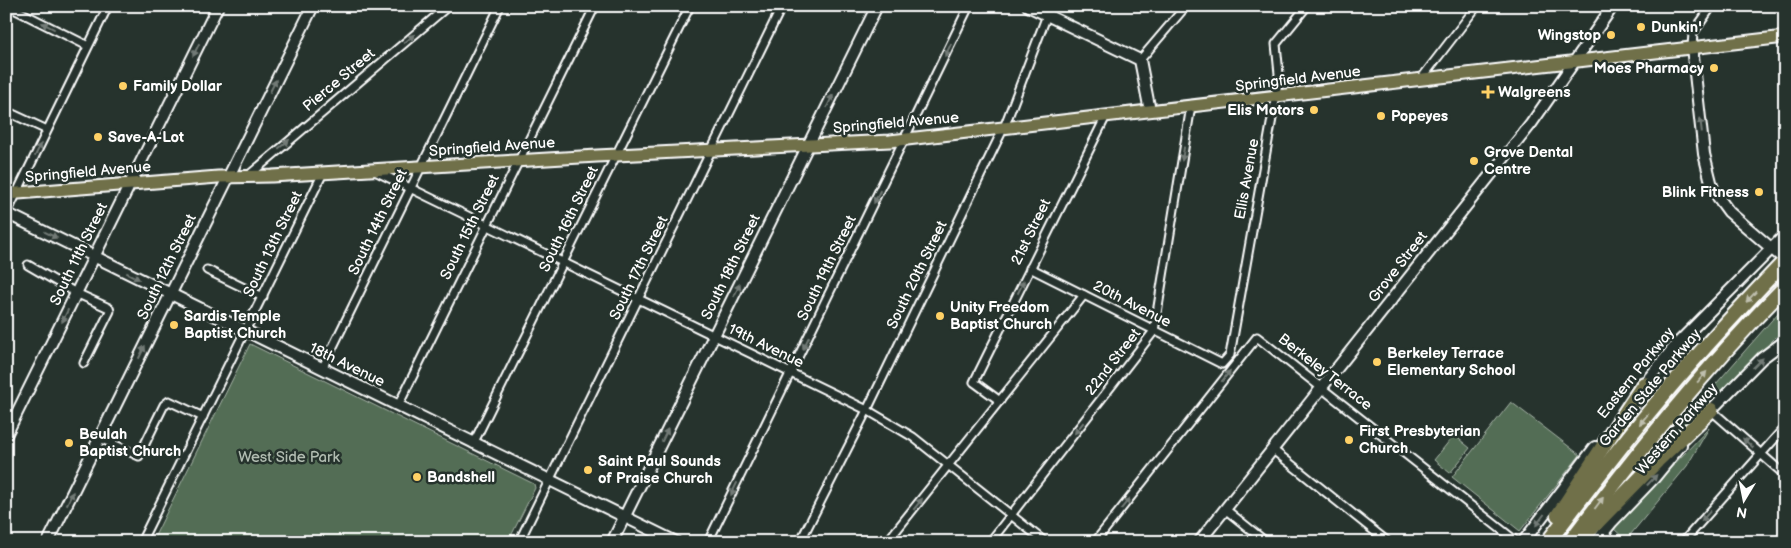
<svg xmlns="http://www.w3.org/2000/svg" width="1791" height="548" viewBox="0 0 1791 548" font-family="'Balsamiq Sans',sans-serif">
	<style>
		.green { fill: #536d54; stroke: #a9b6aa }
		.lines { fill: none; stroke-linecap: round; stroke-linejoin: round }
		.street-casing { stroke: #fff; stroke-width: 11 }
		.secondary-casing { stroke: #fff; stroke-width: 14 }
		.primary-casing { stroke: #fff; stroke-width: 15 }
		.highway-casing { stroke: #fff; stroke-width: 18 }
		.street { stroke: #26332d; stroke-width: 7 }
		.secondary { stroke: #26332d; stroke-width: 10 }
		.primary { stroke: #70704a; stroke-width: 11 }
		.highway { stroke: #70704a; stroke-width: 14 }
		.oneway { fill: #727a76 }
		.oneway2 { fill: #bfbfae }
		.poi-dot { fill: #ffd166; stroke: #26332d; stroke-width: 2 }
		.labels { text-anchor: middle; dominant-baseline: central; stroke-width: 5; stroke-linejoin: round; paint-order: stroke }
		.poi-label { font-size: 15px; font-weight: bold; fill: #fff; stroke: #26332d; text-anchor: start }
		.street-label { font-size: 15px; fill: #fff; stroke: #26332d }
		.park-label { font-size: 15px; fill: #b2bdb2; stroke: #26332d }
	</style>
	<rect width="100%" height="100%" fill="#26332d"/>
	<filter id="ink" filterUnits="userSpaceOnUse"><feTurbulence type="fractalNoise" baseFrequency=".02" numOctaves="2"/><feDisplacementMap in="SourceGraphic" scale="10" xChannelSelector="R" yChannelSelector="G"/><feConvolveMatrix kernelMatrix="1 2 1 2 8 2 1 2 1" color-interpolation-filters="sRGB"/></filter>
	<g filter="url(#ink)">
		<!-- green -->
		<g class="green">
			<polygon points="1785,305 1785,331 1776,337 1639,472"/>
			<polygon points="250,344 534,484 535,488 508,542 152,542"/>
			<polygon points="1511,402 1580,455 1520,531 1452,477"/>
			<polygon points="1709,428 1687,466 1626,540 1613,528"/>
			<polygon points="1454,435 1470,448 1450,473 1434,460"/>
		</g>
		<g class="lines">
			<!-- street casing -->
			<g class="street-casing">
				<g id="street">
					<polyline points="8,6 88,46"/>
					<polyline points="1692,47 1693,33 1712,6"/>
					<polyline points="1140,60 1186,6"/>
					<polyline points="1421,79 1477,6"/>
					<polyline points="6,111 47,130"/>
					<polyline points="375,171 867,410 913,437 1045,542"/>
					<polyline points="248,176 448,6"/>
					<polyline points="6,215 108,6"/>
					<polyline points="28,265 76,293 109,308 110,311 84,363"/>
					<polyline points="1030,268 1222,364 1230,355 1276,96 1279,74 1276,44 1307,6"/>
					<polyline points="207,270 263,297"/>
					<polyline points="322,369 500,6"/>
					<polyline points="1000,401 974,382 1106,116"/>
					<polyline points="398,406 595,6"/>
					<polyline points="1711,410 1785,475"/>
					<polyline points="100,438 139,456 164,405 169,401 203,417"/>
					<polyline points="473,444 690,6"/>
					<polyline points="1272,449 1388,542"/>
					<polyline points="1225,509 1266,542"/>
					<polyline points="1603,532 1614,542"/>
					<polyline points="141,542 323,173"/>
					<polyline points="519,542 782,6"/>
					<polyline points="708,542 969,6"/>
					<polyline points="800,542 867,410 1005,125 1047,15 1054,6"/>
					<polyline points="887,542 1084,295"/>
					<polyline points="990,542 1154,331 1191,106"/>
					<polyline points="1095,542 1257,337 1517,542"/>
					<polyline points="1683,542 1785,427"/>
				</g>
			</g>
			<!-- secondary casing -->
			<g class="secondary-casing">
				<g id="secondary">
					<polyline points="1028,6 1140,60 1150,111"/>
					<polyline points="1692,47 1704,154 1712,186 1718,197 1729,212 1785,260"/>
					<polyline points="6,213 676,542"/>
					<polyline points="1641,388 1676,345 1785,235"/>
					<polyline points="1706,415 1762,358 1785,341"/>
					<polyline points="6,435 218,6"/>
					<polyline points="48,542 313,6"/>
					<polyline points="612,542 877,6"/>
					<polyline points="1199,542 1531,124 1613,6"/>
					<polyline points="1523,542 1595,447"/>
					<polyline points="1596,542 1612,522 1654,478 1681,445"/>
				</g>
			</g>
			<!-- primary casing -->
			<g class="primary-casing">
				<polyline id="primary" points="6,194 218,177 272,176 597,156 890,141 1785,37"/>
			</g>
			<!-- highway casing -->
			<g class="highway-casing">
				<g id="highway">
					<polyline points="1558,515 1644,384"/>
					<polyline points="1579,541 1657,461 1711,410"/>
					<path d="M1548,542C1581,498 1614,454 1649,412C1692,360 1738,310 1785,261"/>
					<path d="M1570,542C1637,453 1706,367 1785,287"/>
				</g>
			</g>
			<!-- street -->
			<use href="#street" class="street"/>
			<!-- secondary -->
			<use href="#secondary" class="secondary"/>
			<!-- primary -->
			<use href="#primary" class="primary"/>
			<!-- highway -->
			<use href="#highway" class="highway"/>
		</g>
		<!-- one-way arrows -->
		<defs><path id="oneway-solid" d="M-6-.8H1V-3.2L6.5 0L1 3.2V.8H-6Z" transform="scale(1.25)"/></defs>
		<g class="oneway">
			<use href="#oneway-solid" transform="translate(48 26) rotate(-153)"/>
			<use href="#oneway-solid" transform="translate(409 39) rotate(-40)"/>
			<use href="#oneway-solid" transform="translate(196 50) rotate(116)"/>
			<use href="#oneway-solid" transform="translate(948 50) rotate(116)"/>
			<use href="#oneway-solid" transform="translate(273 86) rotate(-63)"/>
			<use href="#oneway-solid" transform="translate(830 101) rotate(-64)"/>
			<use href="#oneway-solid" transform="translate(1701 125) rotate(-97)"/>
			<use href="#oneway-solid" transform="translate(284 144) rotate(-40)"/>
			<use href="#oneway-solid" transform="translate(38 150) rotate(-64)"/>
			<use href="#oneway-solid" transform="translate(1183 154) rotate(99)"/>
			<use href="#oneway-solid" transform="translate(877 197) rotate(116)"/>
			<use href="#oneway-solid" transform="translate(51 235) rotate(26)"/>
			<use href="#oneway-solid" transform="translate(133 276) rotate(27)"/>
			<use href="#oneway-solid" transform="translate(1021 287) rotate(-63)"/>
			<use href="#oneway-solid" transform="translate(737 290) rotate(-64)"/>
			<use href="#oneway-solid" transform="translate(65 316) rotate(116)"/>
			<use href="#oneway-solid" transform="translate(806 343) rotate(116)"/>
			<use href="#oneway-solid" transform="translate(142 352) rotate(-64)"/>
			<use href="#oneway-solid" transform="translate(1758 363) rotate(-45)"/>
			<use href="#oneway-solid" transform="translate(1226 376) rotate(-52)"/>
			<use href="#oneway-solid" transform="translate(1079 428) rotate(128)"/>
			<use href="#oneway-solid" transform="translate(665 435) rotate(-64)"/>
			<use href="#oneway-solid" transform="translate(1748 443) rotate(-138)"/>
			<use href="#oneway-solid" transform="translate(1652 480) rotate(-47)"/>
			<use href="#oneway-solid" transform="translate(734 489) rotate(116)"/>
			<use href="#oneway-solid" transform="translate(70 498) rotate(-64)"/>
			<use href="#oneway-solid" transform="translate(918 504) rotate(-52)"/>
			<use href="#oneway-solid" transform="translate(1125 504) rotate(-52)"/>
			<use href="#oneway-solid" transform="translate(1706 516) rotate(131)"/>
			<use href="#oneway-solid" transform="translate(1540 520) rotate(127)"/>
		</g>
		<g class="oneway2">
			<use href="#oneway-solid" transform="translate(1751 297) rotate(133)"/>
			<use href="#oneway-solid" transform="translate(1702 377) rotate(-49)"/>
			<use href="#oneway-solid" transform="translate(1644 419) rotate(129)"/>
			<use href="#oneway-solid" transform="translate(1599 503) rotate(-53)"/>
		</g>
	</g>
	<!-- markers -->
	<g class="poi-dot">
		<circle cx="1641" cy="27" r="5"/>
		<circle cx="1611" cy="35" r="5"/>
		<circle cx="1714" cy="68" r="5"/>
		<circle cx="123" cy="86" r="5"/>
		<path d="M1485.5 84.5h5v5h5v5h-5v5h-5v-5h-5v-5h5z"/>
		<circle cx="1314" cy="110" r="5"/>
		<circle cx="1381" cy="116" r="5"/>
		<circle cx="98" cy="137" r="5"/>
		<circle cx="1474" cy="161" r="5"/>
		<circle cx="1759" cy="192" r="5"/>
		<circle cx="940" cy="316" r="5"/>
		<circle cx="174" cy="325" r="5"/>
		<circle cx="1377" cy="362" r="5"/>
		<circle cx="1349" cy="440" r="5"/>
		<circle cx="69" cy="443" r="5"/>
		<circle cx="588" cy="470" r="5"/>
		<circle cx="417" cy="477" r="5"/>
	</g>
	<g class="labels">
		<!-- poi labels -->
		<g class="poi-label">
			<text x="1651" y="27">Dunkin'</text>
			<text x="1601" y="35" text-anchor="end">Wingstop</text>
			<text x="1704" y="68" text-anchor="end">Moes Pharmacy</text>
			<text x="133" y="86">Family Dollar</text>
			<text x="1498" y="92">Walgreens</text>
			<text x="1304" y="110" text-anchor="end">Elis Motors</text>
			<text x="1391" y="116">Popeyes</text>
			<text x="108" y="137">Save-A-Lot</text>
			<text x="1484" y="152">Grove Dental<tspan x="1484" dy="17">Centre</tspan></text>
			<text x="1749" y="192" text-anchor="end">Blink Fitness</text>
			<text x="950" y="307">Unity Freedom<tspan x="950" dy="17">Baptist Church</tspan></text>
			<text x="184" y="316">Sardis Temple<tspan x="184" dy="17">Baptist Church</tspan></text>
			<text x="1387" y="353">Berkeley Terrace<tspan x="1387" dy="17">Elementary School</tspan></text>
			<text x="1359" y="431">First Presbyterian<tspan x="1359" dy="17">Church</tspan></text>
			<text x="79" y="434">Beulah<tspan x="79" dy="17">Baptist Church</tspan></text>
			<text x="598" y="461">Saint Paul Sounds<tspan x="598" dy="17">of Praise Church</tspan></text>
			<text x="427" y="477">Bandshell</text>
		</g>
		<!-- street labels -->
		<g class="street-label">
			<text transform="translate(1298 79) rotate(-7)">Springfield Avenue</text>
			<text transform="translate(339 80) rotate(-40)">Pierce Street</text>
			<text transform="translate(896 123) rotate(-5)">Springfield Avenue</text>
			<text transform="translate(492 147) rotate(-4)">Springfield Avenue</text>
			<text transform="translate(88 172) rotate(-5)">Springfield Avenue</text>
			<text transform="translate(1247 179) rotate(-80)">Ellis Avenue</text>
			<text transform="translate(569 219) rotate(-64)">South 16th Street</text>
			<text transform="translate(378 222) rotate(-64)">South 14th Street</text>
			<text transform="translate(470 227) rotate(-64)">South 15th Street</text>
			<text transform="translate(1031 232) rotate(-64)">21st Street</text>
			<text transform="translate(273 244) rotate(-64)">South 13th Street</text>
			<text transform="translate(79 254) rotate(-64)">South 11th Street</text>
			<text transform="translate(167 267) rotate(-64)">South 12th Street</text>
			<text transform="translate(731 267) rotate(-64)">South 18th Street</text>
			<text transform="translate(1398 267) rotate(-52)">Grove Street</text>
			<text transform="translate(639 268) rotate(-64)">South 17th Street</text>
			<text transform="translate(827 268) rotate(-64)">South 19th Street</text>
			<text transform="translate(917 275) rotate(-64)">South 20th Street</text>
			<text transform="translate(1132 304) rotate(27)">20th Avenue</text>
			<text transform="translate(766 346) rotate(26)">19th Avenue</text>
			<text transform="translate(1113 362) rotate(-52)">22nd Street</text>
			<text transform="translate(347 365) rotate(26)">18th Avenue</text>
			<text transform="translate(1325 372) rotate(38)">Berkeley Terrace</text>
			<text transform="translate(1636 373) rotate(-51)">Eastern Parkway</text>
			<text transform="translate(1650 388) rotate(-50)">Garden State Parkway</text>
			<text transform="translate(1677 429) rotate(-49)">Western Parkway</text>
		</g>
		<!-- park labels -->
		<g class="park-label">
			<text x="289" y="457">West Side Park</text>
		</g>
	</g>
	<!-- margin -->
	<rect width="1791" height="548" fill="none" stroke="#26332d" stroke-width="25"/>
	<rect x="12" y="12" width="1766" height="523" fill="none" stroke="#fff" stroke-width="2" filter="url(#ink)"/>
	<!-- north arrow -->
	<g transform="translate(1744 500) rotate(190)" stroke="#26332d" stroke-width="4" paint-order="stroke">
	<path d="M0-4L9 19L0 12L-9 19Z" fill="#ffffff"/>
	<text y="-8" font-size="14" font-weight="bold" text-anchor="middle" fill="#ffffff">N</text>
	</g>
</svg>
